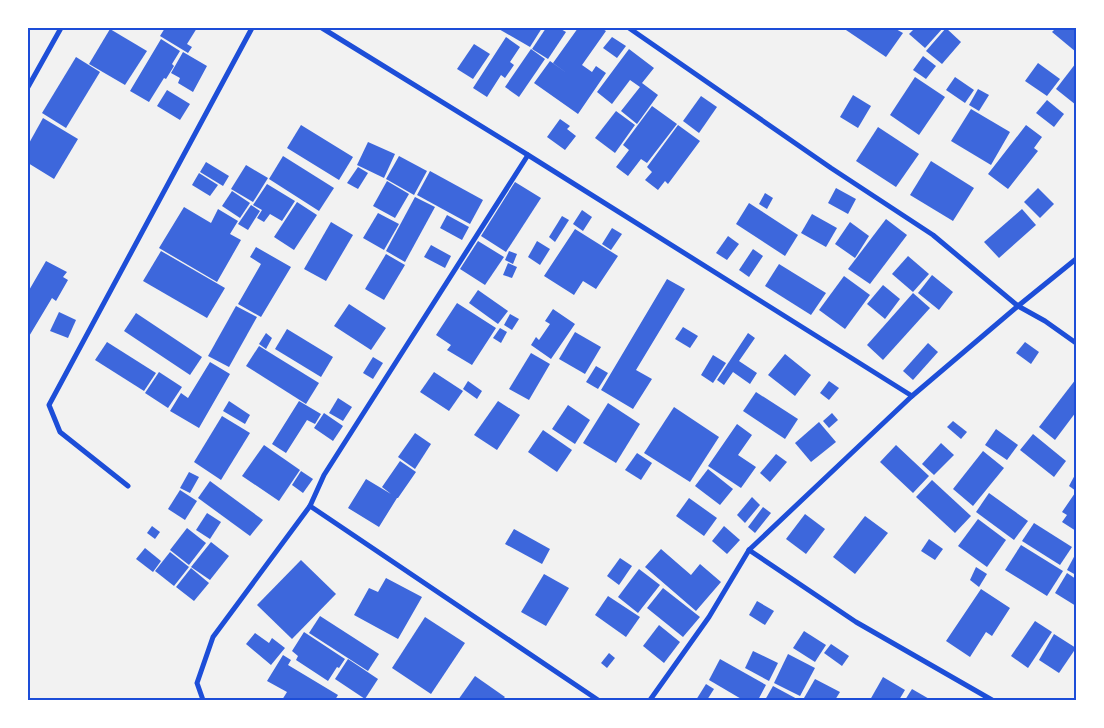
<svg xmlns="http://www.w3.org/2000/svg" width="1104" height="728" viewBox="0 0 1104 728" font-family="'Varela Round',sans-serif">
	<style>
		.building { fill: #3d67dc }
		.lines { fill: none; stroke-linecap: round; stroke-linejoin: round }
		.minor { stroke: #1d4ed8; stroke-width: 5 }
		.neatline { fill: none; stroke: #1d4ed8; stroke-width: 2 }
	</style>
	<rect width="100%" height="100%" fill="#f2f2f2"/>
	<!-- building -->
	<g class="building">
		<polygon points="165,28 197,28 187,44 192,47 188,53 160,36"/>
		<polygon points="497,28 542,28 530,47"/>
		<polygon points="546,28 559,28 566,32 548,59 532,49"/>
		<polygon points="578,28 601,28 606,31 582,65 592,72 596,66 606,73 578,114 534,83 550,61 568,74 553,63"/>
		<polygon points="843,28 894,28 903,33 886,57"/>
		<polygon points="915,28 943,28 925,48 909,34"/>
		<polygon points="946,28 961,42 942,64 926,51"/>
		<polygon points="1056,28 1076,28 1076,52 1052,32"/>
		<polygon points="110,29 147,51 125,85 89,64"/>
		<polygon points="506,37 520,47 510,62 514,65 505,78 501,75 487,97 473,88"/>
		<polygon points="612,37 626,46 617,58 603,48"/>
		<polygon points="161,39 180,51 172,64 174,66 166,79 164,78 149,102 130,91"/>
		<polygon points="474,44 490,54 473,79 457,69"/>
		<polygon points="531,49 545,59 519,97 505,87"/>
		<polygon points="629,49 654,68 642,83 658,95 637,124 621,111 640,87 630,80 612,104 597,92"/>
		<polygon points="183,52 207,66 193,92 178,83 180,78 171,73"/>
		<polygon points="923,56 936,66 926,79 913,70"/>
		<polygon points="76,57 100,72 66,128 42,113"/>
		<polygon points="1038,63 1060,79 1047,96 1025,81"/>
		<polygon points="1076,63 1076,105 1056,89"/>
		<polygon points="915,77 945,97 919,135 890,115"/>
		<polygon points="955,77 974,90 965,103 946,90"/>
		<polygon points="978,89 989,95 979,111 969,105"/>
		<polygon points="167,90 190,104 180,120 157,106"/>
		<polygon points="853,95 871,106 858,128 840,117"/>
		<polygon points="701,96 717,107 699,133 683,121"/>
		<polygon points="1047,100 1064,114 1054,127 1036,113"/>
		<polygon points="652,106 677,124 647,163 641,159 628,176 616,167 629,150 623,145"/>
		<polygon points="971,109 1010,132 991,165 951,141"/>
		<polygon points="616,111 635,125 615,153 595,138"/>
		<polygon points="43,118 78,139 54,179 28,163 28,145"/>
		<polygon points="560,119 570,126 567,129 576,136 565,150 547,137"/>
		<polygon points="301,125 353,157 339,180 287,148"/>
		<polygon points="678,125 700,141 668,184 665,181 658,190 645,180 652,172 647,167"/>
		<polygon points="1026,125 1042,137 1034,148 1038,151 1008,189 988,174"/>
		<polygon points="878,127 919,154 896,187 856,161"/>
		<polygon points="368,142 395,154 384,178 357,165"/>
		<polygon points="283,156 334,188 319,211 269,179"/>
		<polygon points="399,156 427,171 414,195 386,179"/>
		<polygon points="931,161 974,188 953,221 910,195"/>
		<polygon points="206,162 229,176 223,186 200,172"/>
		<polygon points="246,165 268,178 253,202 231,189"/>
		<polygon points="358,167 368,173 358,189 347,183"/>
		<polygon points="430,171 483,200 470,224 417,195"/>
		<polygon points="199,173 218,185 210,196 192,185"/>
		<polygon points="387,181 409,194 395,218 373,206"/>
		<polygon points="515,182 541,198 506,252 481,236"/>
		<polygon points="267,184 295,201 282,221 270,214 264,222 257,218 262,210 253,205"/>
		<polygon points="836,188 856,199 848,214 828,203"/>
		<polygon points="1038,188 1054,204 1040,218 1024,202"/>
		<polygon points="232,191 250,203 240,218 222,206"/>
		<polygon points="765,193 773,198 767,209 759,204"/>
		<polygon points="415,197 435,207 405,262 386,251"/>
		<polygon points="297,202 317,215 294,250 274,237"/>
		<polygon points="749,203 798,235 785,256 736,224"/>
		<polygon points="251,205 260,211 248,230 238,224"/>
		<polygon points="184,207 211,223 218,209 238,221 230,234 241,240 217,282 159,248"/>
		<polygon points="1022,209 1036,225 999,258 984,242"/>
		<polygon points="582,210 592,217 583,231 573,224"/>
		<polygon points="378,213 399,224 384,250 363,238"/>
		<polygon points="812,214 837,228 826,247 801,233"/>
		<polygon points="447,215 469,227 462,240 440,228"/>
		<polygon points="562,216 569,220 555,242 549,237"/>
		<polygon points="886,219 907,235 870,284 848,269"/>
		<polygon points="331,222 353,235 326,281 304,269"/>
		<polygon points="850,222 869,236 855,258 835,244"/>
		<polygon points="612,228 622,234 611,250 602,244"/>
		<polygon points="575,229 618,256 596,289 583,281 574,295 544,276"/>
		<polygon points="728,236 739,244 727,260 716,253"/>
		<polygon points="478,241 504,257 485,285 460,269"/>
		<polygon points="537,241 550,249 540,265 528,257"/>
		<polygon points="431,245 451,256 445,268 424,257"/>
		<polygon points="256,247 291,267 261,317 238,304 261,264 250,257"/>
		<polygon points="753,249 763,256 749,277 739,270"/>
		<polygon points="161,251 225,288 207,318 143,281"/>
		<polygon points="509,251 517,254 513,264 505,260"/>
		<polygon points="386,254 405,265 384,300 365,289"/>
		<polygon points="908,256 929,274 913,292 892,274"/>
		<polygon points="46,261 67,272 63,277 68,280 56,301 52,298 28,338 28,292"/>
		<polygon points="508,263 517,267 512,278 503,275"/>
		<polygon points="779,264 826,293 811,315 765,286"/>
		<polygon points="932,275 953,292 939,310 918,293"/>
		<polygon points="844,276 870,295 845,329 819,310"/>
		<polygon points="667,279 685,289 636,370 652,379 633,409 601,390"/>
		<polygon points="883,285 900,299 885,319 867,304"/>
		<polygon points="478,290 508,311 498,324 469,303"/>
		<polygon points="913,293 930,308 883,360 867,345"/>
		<polygon points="457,303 496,328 472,365 447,350 451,345 436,335"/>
		<polygon points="349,304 386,328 371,350 334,326"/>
		<polygon points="236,306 257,317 229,367 208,356"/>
		<polygon points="553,309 575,324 551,359 531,345 536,337 539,340 550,324 545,321"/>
		<polygon points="59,312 76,320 68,338 50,331"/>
		<polygon points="136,313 202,357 190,375 124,331"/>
		<polygon points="510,314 519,319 512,330 504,325"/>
		<polygon points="683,327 698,336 690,348 675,339"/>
		<polygon points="500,328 507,332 501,343 493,338"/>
		<polygon points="287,329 333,357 321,377 275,349"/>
		<polygon points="575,332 601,347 585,374 559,359"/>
		<polygon points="266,333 272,338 266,349 259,344"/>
		<polygon points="748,333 755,338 739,361 757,373 750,384 733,372 724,385 717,380"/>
		<polygon points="107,342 156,373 144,391 95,360"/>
		<polygon points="1025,342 1039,352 1031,364 1016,353"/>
		<polygon points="928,343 938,352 913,380 903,371"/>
		<polygon points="259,346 319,383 306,404 246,366"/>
		<polygon points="531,353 550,364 529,400 509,389"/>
		<polygon points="785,354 811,375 795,396 768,375"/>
		<polygon points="713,355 726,363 713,383 701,375"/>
		<polygon points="373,357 383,363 373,379 363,373"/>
		<polygon points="210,362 230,374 199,428 170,411 181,393 188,398"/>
		<polygon points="596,366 608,373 598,389 586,382"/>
		<polygon points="159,372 182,387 168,408 145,393"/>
		<polygon points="434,372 463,391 449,411 420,392"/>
		<polygon points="1076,379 1076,412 1055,440 1039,427"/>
		<polygon points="468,381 482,391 477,399 463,389"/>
		<polygon points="829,381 839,388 829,400 820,393"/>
		<polygon points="756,392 798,419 785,439 743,411"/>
		<polygon points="338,398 352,407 343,421 329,413"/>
		<polygon points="229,401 250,415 245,424 223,411"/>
		<polygon points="299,401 321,414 315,424 307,420 286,453 272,444"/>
		<polygon points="498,401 520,415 497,450 474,435"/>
		<polygon points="608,403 640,424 616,463 583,443"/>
		<polygon points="568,405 590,420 575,444 552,429"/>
		<polygon points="674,407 719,437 690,482 644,453"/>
		<polygon points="324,413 343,426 333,441 314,428"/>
		<polygon points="832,413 838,420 829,428 823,421"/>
		<polygon points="222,416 250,433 221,480 194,462"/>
		<polygon points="953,421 967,432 961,439 947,427"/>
		<polygon points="819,422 836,442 811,462 795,443"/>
		<polygon points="737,424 752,435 738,455 756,467 741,488 708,466"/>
		<polygon points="996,429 1018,445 1007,460 985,445"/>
		<polygon points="543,430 572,450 557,472 528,452"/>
		<polygon points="415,433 431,444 415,469 398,457"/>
		<polygon points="1033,434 1066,461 1054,477 1020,450"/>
		<polygon points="941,443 954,455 934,475 922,464"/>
		<polygon points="264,445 300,470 279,501 242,476"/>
		<polygon points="896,445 929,476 913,493 880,462"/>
		<polygon points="983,451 1004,468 973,506 953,489"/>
		<polygon points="637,453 652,463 641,480 625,470"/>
		<polygon points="776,454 787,462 770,482 760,473"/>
		<polygon points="400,461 416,472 398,498 397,498 379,527 348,508 366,479 391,494 382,487"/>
		<polygon points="708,469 733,489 720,505 695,486"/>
		<polygon points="301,471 313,479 303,493 292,485"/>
		<polygon points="189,472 199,477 190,493 180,488"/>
		<polygon points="1076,473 1076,491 1069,486"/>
		<polygon points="932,480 971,516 955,533 916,497"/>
		<polygon points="210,481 263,520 250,536 198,498"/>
		<polygon points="180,490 197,501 185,520 168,509"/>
		<polygon points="989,493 1028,521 1014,540 976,512"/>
		<polygon points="1075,493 1076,494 1076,531 1062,522 1067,515 1062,512"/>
		<polygon points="752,497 760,505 745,523 737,515"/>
		<polygon points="689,498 717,518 704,536 676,516"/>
		<polygon points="763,507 771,513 755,533 748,527"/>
		<polygon points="207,513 221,522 210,539 196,530"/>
		<polygon points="805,514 825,529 806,554 786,539"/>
		<polygon points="865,516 888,533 855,574 833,557"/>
		<polygon points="978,519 1006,540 987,567 958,546"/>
		<polygon points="1034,523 1072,547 1060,565 1022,541"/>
		<polygon points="152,526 160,532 155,539 147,533"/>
		<polygon points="724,526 740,540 727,554 712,541"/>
		<polygon points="187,528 206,543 189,565 170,550"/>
		<polygon points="514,529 550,549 542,564 505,544"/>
		<polygon points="929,539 943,549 935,560 921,551"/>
		<polygon points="211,542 229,556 210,580 191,567"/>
		<polygon points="1021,545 1063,571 1047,596 1005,570"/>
		<polygon points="145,548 161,561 153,572 136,559"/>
		<polygon points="661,549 691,575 700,564 721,582 696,611 645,567"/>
		<polygon points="170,552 189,567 174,586 155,571"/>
		<polygon points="1076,553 1076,575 1067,570"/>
		<polygon points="620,558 632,566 619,585 607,576"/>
		<polygon points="301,560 336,594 292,639 257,605"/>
		<polygon points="976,567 987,574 979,587 970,580"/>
		<polygon points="191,568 209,583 194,601 176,587"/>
		<polygon points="639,569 660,585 638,613 618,597"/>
		<polygon points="1067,573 1076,579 1076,606 1055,593"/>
		<polygon points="544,574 569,588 546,626 521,612"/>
		<polygon points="386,578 422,597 398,639 354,615 369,588 378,592"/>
		<polygon points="663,588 700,617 683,637 647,608"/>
		<polygon points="981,589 1010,608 992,636 986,632 970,657 946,641"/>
		<polygon points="608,596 640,617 626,637 595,615"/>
		<polygon points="757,601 774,611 765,625 749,615"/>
		<polygon points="320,616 379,654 368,671 309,633"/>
		<polygon points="425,617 465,643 431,694 392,668"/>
		<polygon points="1035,621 1052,632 1028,668 1011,656"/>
		<polygon points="659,625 680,642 664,663 643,646"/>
		<polygon points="804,631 826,645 815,662 793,648"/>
		<polygon points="304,632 345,659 339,668 337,667 328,681 296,660 298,656 292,651"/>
		<polygon points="255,633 269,643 272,638 285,648 271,665 246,644"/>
		<polygon points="1054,634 1076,648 1059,673 1039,660"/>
		<polygon points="831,644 849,656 842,666 824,653"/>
		<polygon points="753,651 778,663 769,681 745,668"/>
		<polygon points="609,653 615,658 607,668 601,663"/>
		<polygon points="788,654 815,668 800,696 774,683"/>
		<polygon points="283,655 291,660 288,665 338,695 335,700 282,700 287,692 267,681"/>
		<polygon points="348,659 378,679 365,699 335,679"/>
		<polygon points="720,659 766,685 758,700 743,700 709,680"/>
		<polygon points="475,676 505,697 502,700 458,700"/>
		<polygon points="883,677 905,690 899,700 870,700"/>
		<polygon points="815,679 840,692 835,700 808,700 804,698"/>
		<polygon points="706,684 714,689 707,700 696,700"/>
		<polygon points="773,686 799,700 765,700"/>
		<polygon points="912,689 931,700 905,700"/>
	</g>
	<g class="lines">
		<!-- minor -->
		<g class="minor">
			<polyline points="322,28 528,155 912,396"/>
			<polyline points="629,28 831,168 933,235 1018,306 1045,321 1076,343"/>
			<polyline points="28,87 61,28"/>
			<polyline points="128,486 60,432 49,405 252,28"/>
			<polyline points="310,506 598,700"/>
			<polyline points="749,550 856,622 992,700"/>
			<polyline points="203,700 197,683 213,637 310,506 324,475 528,155"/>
			<polyline points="650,700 709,617 749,550 912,396 1018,306 1076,259"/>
		</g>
	</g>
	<!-- border -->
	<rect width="1104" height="728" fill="none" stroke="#ffffff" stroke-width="58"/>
	<rect x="29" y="29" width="1046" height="670" class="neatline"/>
</svg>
